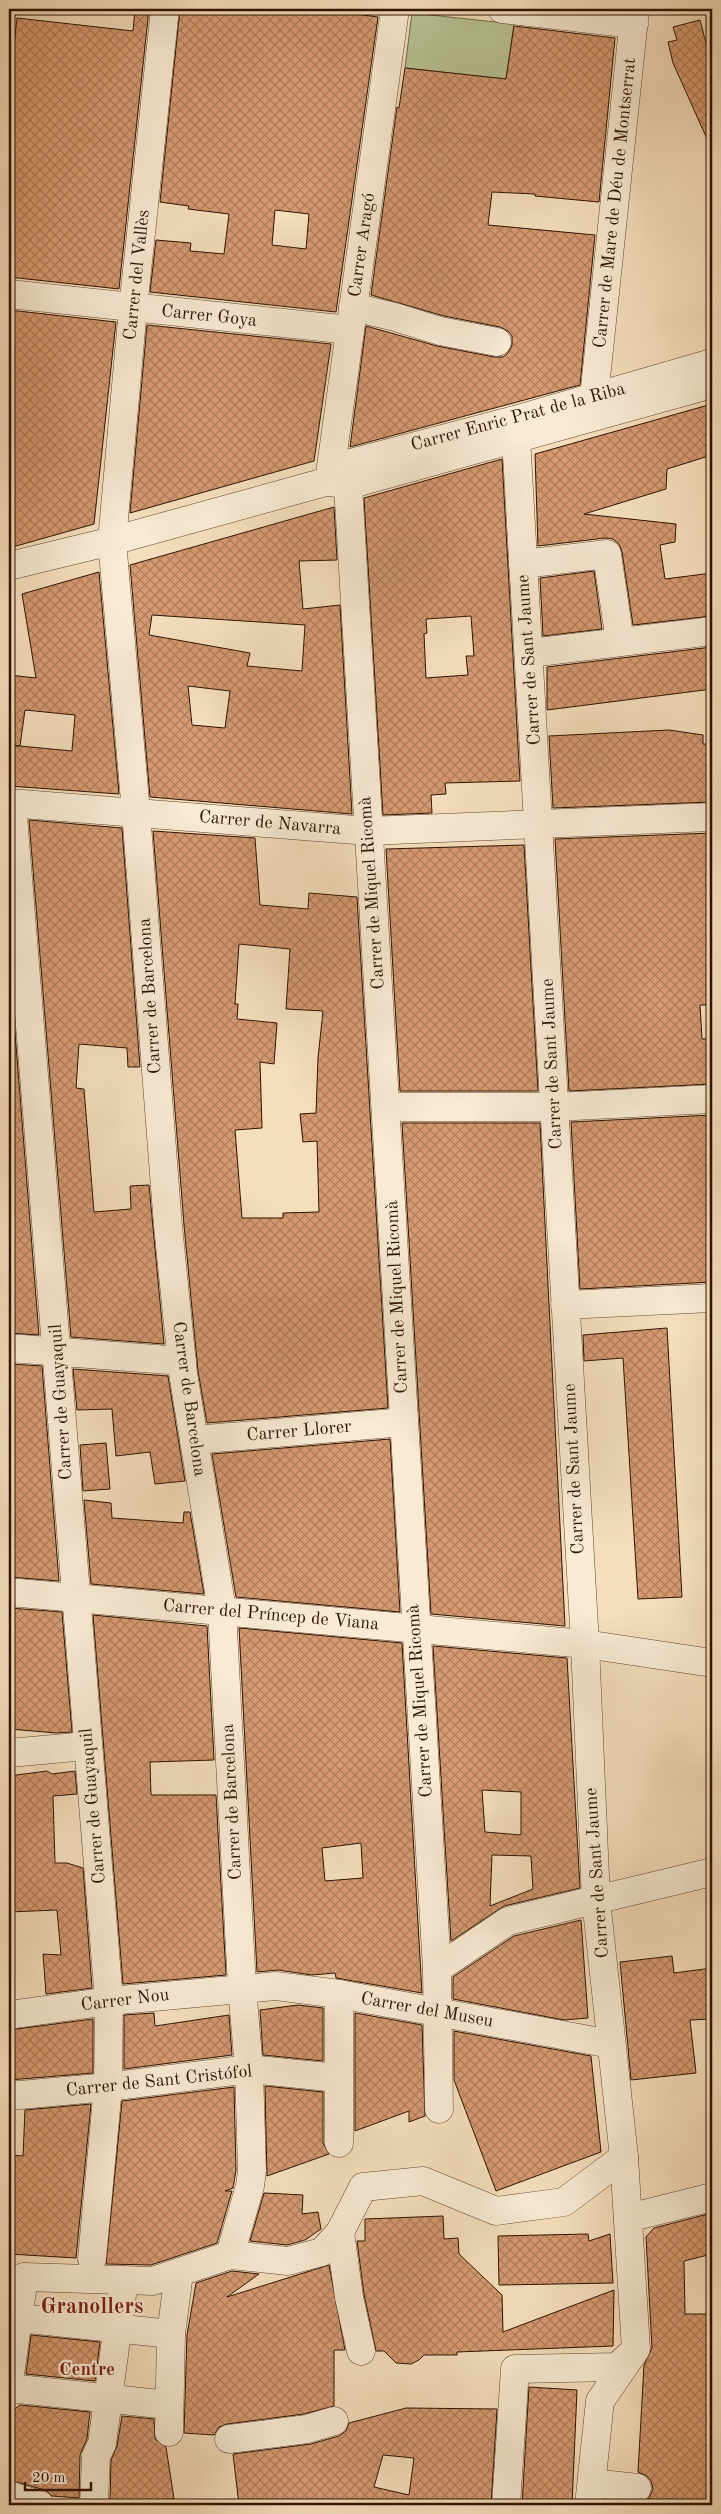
<svg xmlns="http://www.w3.org/2000/svg" width="721" height="2514" viewBox="0 0 721 2514" font-family="'Old Standard TT',serif">
	<style>
		.green { fill: #b7c294; stroke: #726a4a }
		.building { fill: url(#building-cross-hatch); stroke: #2e1200; fill-rule: evenodd }
		.lines { fill: none; stroke-linecap: round; stroke-linejoin: round }
		.minor-casing { stroke: #60452f; stroke-width: 29 }
		.minor { stroke: #f8ead3; stroke-width: 28 }
		.labels { text-anchor: middle; dominant-baseline: central; stroke-width: 4.5; stroke-linejoin: round; paint-order: stroke }
		.street-label { font-size: 18px; fill: #2e1200; stroke: #f8ead3 }
		.neighbourhood-label { font-size: 19px; font-weight: bold; fill: #7a1f14; stroke: #f8ead3 }
		.district-label { font-size: 22px; font-weight: bold; fill: #7a1f14; stroke: #f8ead3 }
	</style>
	<defs>
		<pattern id="building-cross-hatch" width="8" height="8" patternUnits="userSpaceOnUse" patternTransform="scale(1.25)"><rect width="8" height="8" fill="#d69a71"/><path d="M0 0l8 8M0 8l8-8" fill="none" stroke="#ae7c5a"/></pattern>
	</defs>
	<rect width="100%" height="100%" fill="#f5debc"/>
	<filter id="stains"><feTurbulence type="fractalNoise" baseFrequency=".004" numOctaves="4"/><feColorMatrix values="0 0 0 0 .2 0 0 0 0 .09 0 0 0 0 .02 0 0 0 .5 -.17"/></filter>
	<radialGradient id="worn" r=".72"><stop offset=".6" stop-color="#630" stop-opacity="0"/><stop offset="1" stop-color="#630" stop-opacity=".3"/></radialGradient>
	<!-- green -->
	<polygon class="green" points="412,13 514,24 506,79 405,68"/>
	<!-- building -->
	<g class="building">
		<polygon points="135,9 149,9 119,289 9,277 9,91 17,18 133,31"/>
		<path d="M180,9H319L378,17L336,312L150,292L156,240L191,243L190,251L224,254L229,214L188,209L189,206L160,202ZM275,210L309,214L306,249L272,245Z"/>
		<polygon points="700,20 712,66 712,150 673,63 668,42 677,40 673,27"/>
		<polygon points="514,26 615,38 599,202 535,196 535,194 492,192 488,225 595,235 580,385 350,447 366,326 437,346 494,357 503,357 508,353 512,345 512,336 508,331 500,327 444,316 371,295 397,107 399,108 405,68 506,79"/>
		<polygon points="9,310 116,322 94,524 9,548"/>
		<polygon points="147,325 331,344 314,461 130,513"/>
		<polygon points="712,404 712,455 667,469 666,489 584,514 676,524 675,542 660,545 665,579 712,573 712,616 633,625 622,552 619,544 613,539 605,538 538,546 535,454"/>
		<path d="M502,459L520,781L445,783L446,794L431,795L432,813L383,815L364,498ZM471,616L474,656H466L468,675L426,678L424,634L427,633L426,619Z"/>
		<path d="M334,507L337,560L299,561L303,609L340,605L352,814L150,797L130,565ZM152,615L305,625L302,671L247,666L250,653L149,635ZM188,686L230,691L225,728L192,725Z"/>
		<polygon points="594,571 602,629 543,636 540,578"/>
		<polygon points="99,572 119,794 9,786 9,745 72,751 75,715 25,710 20,746 9,745 9,675 36,678 22,594"/>
		<polygon points="712,647 712,689 547,710 547,667"/>
		<polygon points="669,730 703,735 703,744 712,744 712,802 553,808 549,736"/>
		<polygon points="29,820 122,828 140,1067 128,1067 127,1048 79,1044 76,1088 84,1089 94,1212 131,1209 130,1186 149,1185 164,1344 71,1337"/>
		<path d="M153,831L255,838L260,905L308,909L309,893L357,897L388,1408L207,1423L198,1371L184,1225ZM239,944L290,949L286,1009L323,1011L318,1058L316,1113L300,1114L303,1142L317,1141L319,1212L283,1213V1218H242L235,1130L262,1128L260,1062L274,1064L277,1023L237,1019L238,1004H235Z"/>
		<polygon points="712,833 712,1005 700,1005 702,1039 712,1039 712,1084 569,1091 555,839"/>
		<polygon points="524,845 538,1091 400,1091 386,849"/>
		<polygon points="9,957 39,1335 9,1333"/>
		<polygon points="712,1115 712,1282 580,1289 571,1122"/>
		<polygon points="402,1123 540,1123 565,1626 431,1614"/>
		<polygon points="667,1328 682,1597 638,1599 623,1358 584,1361 583,1335"/>
		<polygon points="9,1364 42,1366 59,1581 9,1577"/>
		<polygon points="73,1369 168,1376 185,1481 155,1484 150,1452 116,1456 112,1409 77,1410"/>
		<polygon points="390,1439 400,1612 236,1597 212,1454"/>
		<polygon points="106,1443 110,1489 83,1491 80,1445"/>
		<polygon points="84,1500 111,1503 112,1518 183,1523 184,1512 190,1512 204,1594 91,1584"/>
		<polygon points="9,1608 62,1612 72,1732 57,1733 9,1729"/>
		<polygon points="93,1615 207,1626 214,1760 150,1762 151,1795 216,1795 226,1975 123,1984"/>
		<path d="M239,1628L402,1643L422,1993L336,1978L335,1973L312,1975L278,1970L257,1972ZM361,1843L363,1878L325,1881L322,1848Z"/>
		<path d="M433,1646L567,1658L580,1888L504,1906L451,1941ZM482,1790L521,1792V1835L485,1832ZM492,1855L531,1856L533,1889L490,1906Z"/>
		<polygon points="47,1771 52,1774 75,1771 77,1794 53,1796 55,1863 67,1863 83,1868 92,1988 46,1994 43,1954 61,1955 57,1910 9,1912 9,1776"/>
		<polygon points="581,1920 588,2018 564,2020 453,1999 453,1977 514,1936"/>
		<polygon points="672,1956 674,1973 712,1968 712,2019 690,2020 696,2073 631,2080 620,1962"/>
		<polygon points="298,2005 323,2008 323,2061 263,2055 260,2010"/>
		<polygon points="154,2013 155,2026 229,2015 232,2055 124,2069 124,2015"/>
		<polygon points="355,2013 422,2025 425,2116 409,2122 409,2111 355,2131"/>
		<polygon points="93,2019 93,2073 9,2080 9,2030"/>
		<polygon points="454,2031 591,2056 601,2152 496,2191 454,2080"/>
		<polygon points="265,2086 323,2092 323,2143 329,2154 267,2176"/>
		<polygon points="234,2087 236,2170 233,2188 225,2191 232,2191 217,2243 151,2265 106,2264 122,2101"/>
		<polygon points="91,2104 76,2258 9,2254 10,2155 23,2156 25,2110"/>
		<polygon points="264,2193 303,2195 302,2214 318,2212 321,2229 305,2240 287,2245 250,2241"/>
		<polygon points="712,2213 712,2254 684,2261 685,2314 712,2314 712,2505 636,2505 649,2498 653,2489 651,2481 647,2476 638,2472 644,2365 652,2348 646,2237 654,2228"/>
		<polygon points="443,2216 444,2239 458,2238 459,2254 502,2295 503,2332 614,2290 613,2346 457,2352 457,2355 424,2355 419,2360 411,2364 396,2363 384,2351 376,2351 364,2294 357,2241 365,2241 365,2219"/>
		<polygon points="588,2234 589,2241 610,2234 613,2283 499,2285 498,2236"/>
		<polygon points="329,2265 345,2350 334,2350 334,2406 304,2414 227,2424 219,2427 214,2435 184,2433 187,2335 196,2283 232,2271 259,2274 227,2297"/>
		<polygon points="31,2335 100,2342 95,2381 26,2374"/>
		<polygon points="529,2387 577,2390 572,2505 522,2505"/>
		<polygon points="20,2405 90,2412 87,2439 80,2455 79,2498 52,2496 45,2490 9,2480 12,2411"/>
		<path d="M406,2408L497,2409L491,2505H239L233,2454L311,2444L339,2436L346,2431L349,2423ZM383,2455L414,2458L409,2495L374,2487Z"/>
		<polygon points="122,2416 154,2419 155,2439 166,2447 174,2499 110,2502 111,2460 117,2446"/>
	</g>
	<g class="lines">
		<!-- minor casing -->
		<g class="minor-casing">
			<g id="minor">
				<polyline points="165,9 133,308 112,541 136,812 168,1226 183,1373 222,1610 242,1987 249,2069 252,2171 250,2186 230,2255"/>
				<polyline points="502,9 634,24"/>
				<polyline points="9,294 350,330"/>
				<polyline points="353,307 395,317 440,331 497,342"/>
				<polyline points="594,397 635,9"/>
				<polyline points="515,420 585,1644 596,1900 624,2157 636,2349 600,2401 589,2505"/>
				<polyline points="329,481 395,9"/>
				<polyline points="330,482 348,485 712,384"/>
				<polyline points="348,485 437,1969 439,2109"/>
				<polyline points="523,564 607,554 620,642"/>
				<polyline points="9,566 112,541 329,481 351,463 515,420 712,363"/>
				<polyline points="530,653 712,631"/>
				<polyline points="9,803 368,831 712,817"/>
				<polyline points="12,804 109,2001 108,2087 92,2259"/>
				<polyline points="386,1107 555,1107 712,1099"/>
				<polyline points="565,1305 712,1298"/>
				<polyline points="9,1348 182,1361"/>
				<polyline points="194,1440 404,1422"/>
				<polyline points="9,1592 585,1644 712,1663"/>
				<polyline points="9,1753 87,1746"/>
				<polyline points="437,1969 508,1921 712,1872"/>
				<polyline points="9,2015 109,2001 276,1986 339,1994 611,2044"/>
				<polyline points="9,2096 108,2087 249,2069 338,2078"/>
				<polyline points="339,2143 339,1994"/>
				<polyline points="628,2218 712,2197"/>
				<polyline points="340,2232 349,2297 361,2351"/>
				<polyline points="24,2277 153,2281 230,2255 288,2261 322,2252 340,2232 363,2187 423,2181 496,2211 564,2202 624,2157"/>
				<polyline points="18,2318 171,2334"/>
				<polyline points="9,2381 24,2277"/>
				<polyline points="9,2388 169,2405"/>
				<polyline points="169,2432 171,2334 179,2273"/>
				<polyline points="229,2439 307,2429 334,2421"/>
				<polyline points="592,2483 637,2488"/>
				<polyline points="9,2495 40,2505"/>
				<polyline points="94,2505 96,2456 102,2444 124,2280"/>
				<polyline points="506,2505 515,2369 617,2367 631,2354"/>
			</g>
		</g>
		<!-- minor -->
		<use href="#minor" class="minor"/>
	</g>
	<g class="labels">
		<!-- street labels -->
		<g class="street-label">
			<text transform="translate(615 203) rotate(-84)">Carrer de Mare de Déu de Montserrat</text>
			<text transform="translate(362 245) rotate(-82)">Carrer Aragó</text>
			<text transform="translate(137 275) rotate(-84)">Carrer del Vallès</text>
			<text transform="translate(209 316) rotate(6)">Carrer Goya</text>
			<text transform="translate(518 417) rotate(-15)">Carrer Enric Prat de la Riba</text>
			<text transform="translate(529 660) rotate(-94)">Carrer de Sant Jaume</text>
			<text transform="translate(270 823) rotate(5)">Carrer de Navarra</text>
			<text transform="translate(372 893) rotate(-94)">Carrer de Miquel Ricomà</text>
			<text transform="translate(150 996) rotate(-94)">Carrer de Barcelona</text>
			<text transform="translate(552 1064) rotate(-93)">Carrer de Sant Jaume</text>
			<text transform="translate(397 1297) rotate(-93)">Carrer de Miquel Ricomà</text>
			<text transform="translate(189 1399) rotate(82)">Carrer de Barcelona</text>
			<text transform="translate(61 1402) rotate(-94)">Carrer de Guayaquil</text>
			<text transform="translate(299 1431) rotate(-5)">Carrer Llorer</text>
			<text transform="translate(574 1469) rotate(-93)">Carrer de Sant Jaume</text>
			<text transform="translate(271 1615) rotate(5)">Carrer del Príncep de Viana</text>
			<text transform="translate(420 1701) rotate(-94)">Carrer de Miquel Ricomà</text>
			<text transform="translate(232 1802) rotate(-93)">Carrer de Barcelona</text>
			<text transform="translate(93 1806) rotate(-95)">Carrer de Guayaquil</text>
			<text transform="translate(597 1873) rotate(-94)">Carrer de Sant Jaume</text>
			<text transform="translate(125 2000) rotate(-7)">Carrer Nou</text>
			<text transform="translate(427 2010) rotate(10)">Carrer del Museu</text>
			<text transform="translate(159 2081) rotate(-6)">Carrer de Sant Cristófol</text>
		</g>
		<!-- neighbourhood labels -->
		<g class="neighbourhood-label">
			<text x="87" y="2370">Centre</text>
		</g>
		<!-- district labels -->
		<g class="district-label">
			<text x="92" y="2307">Granollers</text>
		</g>
	</g>
	<!-- margin -->
	<rect width="721" height="2514" fill="none" stroke="#f5debc" stroke-width="30"/>
	<rect x="10" y="10" width="701" height="2494" fill="none" stroke="#2e1200" stroke-width="2.5"/>
	<rect x="15" y="15" width="691" height="2484" fill="none" stroke="#2e1200"/>
	<!-- scale -->
	<path d="M25 2482v8h66v-8" fill="none" stroke="#2e1200" stroke-width="2.5"/>
	<text x="32" y="2482" font-size="15" fill="#2e1200" stroke="#f8ead3" stroke-width="4" paint-order="stroke">20 m</text>
	<rect width="100%" height="100%" filter="url(#stains)"/>
	<rect width="100%" height="100%" fill="url(#worn)"/>
</svg>
